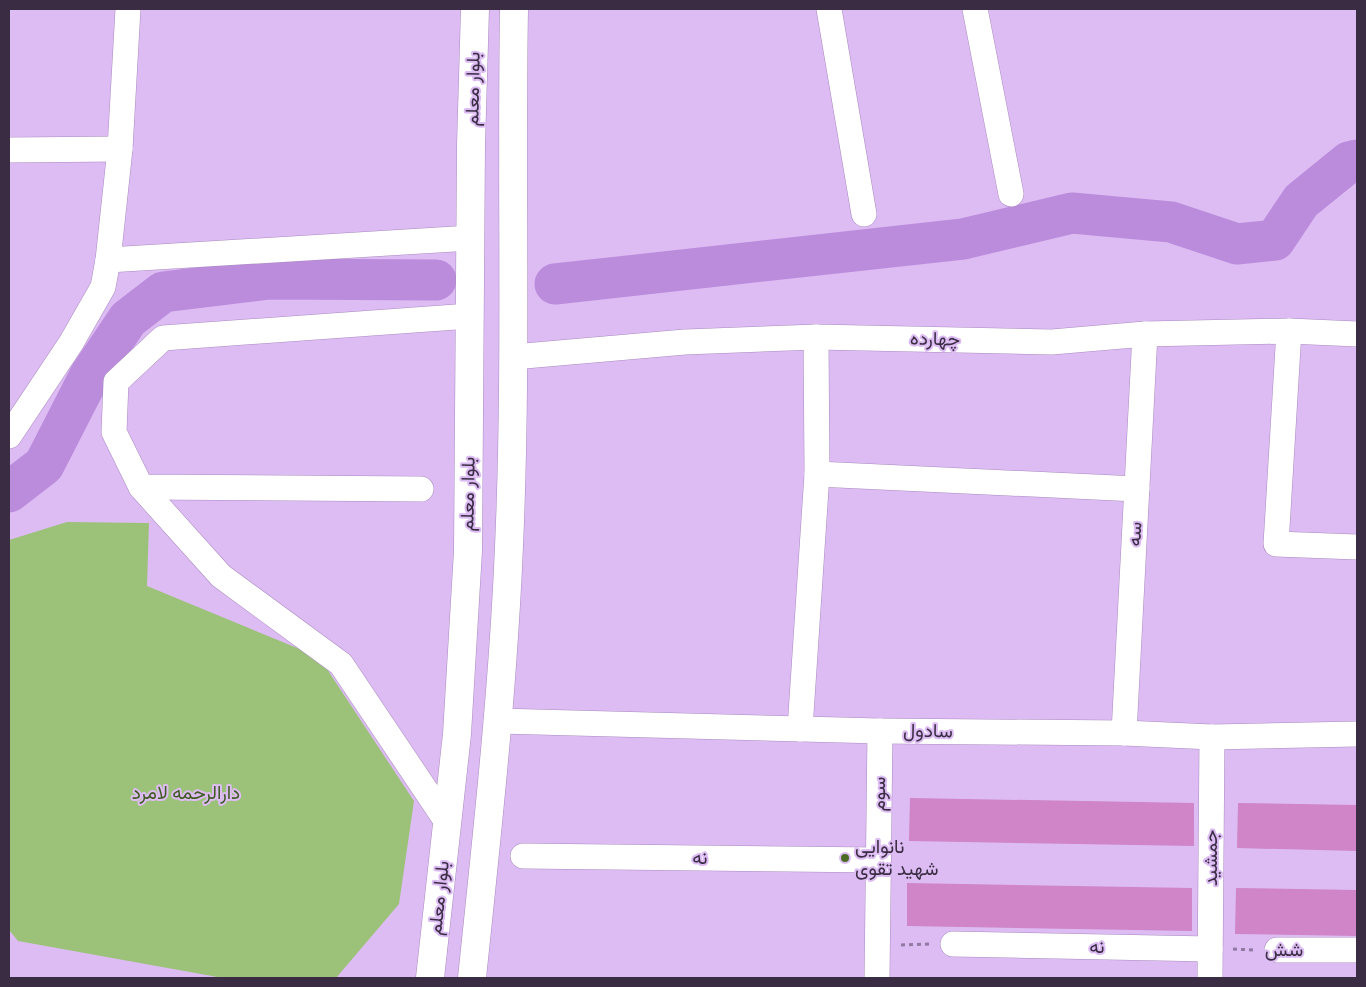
<svg xmlns="http://www.w3.org/2000/svg" width="1366" height="987" viewBox="0 0 1366 987" font-family="Karla,Vazirmatn,sans-serif">
	<style>
		.green { fill: #9cc279 }
		.lines { fill: none; stroke-linecap: round; stroke-linejoin: round }
		.river { stroke: #bc8cdc; stroke-width: 41 }
		.building { fill: #cf85c7 }
		.street-casing { stroke: #a98abf; stroke-width: 26 }
		.secondary-casing { stroke: #a98abf; stroke-width: 29 }
		.path { stroke: #917aa2; stroke-width: 3; stroke-dasharray: 4 4; stroke-linecap: butt }
		.street { stroke: #fff; stroke-width: 25 }
		.secondary { stroke: #fff; stroke-width: 28 }
		.poi-dot { fill: #4a6c24; stroke: #ddbcf4; stroke-width: 2 }
		.labels { text-anchor: middle; dominant-baseline: central; stroke-width: 4; stroke-linejoin: round; paint-order: stroke }
		.street-label { font-size: 19px; fill: #3a2d43; stroke: #ddbcf4 }
		.park-label { font-size: 19px; fill: #3f5b20; stroke: #ddbcf4 }
		.poi-label { font-size: 19px; fill: #3a2d43; stroke: #ddbcf4; text-anchor: start }
	</style>
	<rect width="100%" height="100%" fill="#ddbcf4"/>
	<!-- green -->
	<polygon class="green" points="67,522 149,523 147,586 319,657 414,801 399,904 336,978 223,978 18,941 9,930 9,540"/>
	<g class="lines">
		<!-- river -->
		<g class="river">
			<polyline points="555,284 963,239 1072,213 1171,222 1237,244 1275,240 1301,201 1349,162 1357,160"/>
			<polyline points="9,492 44,465 89,377 128,319 163,292 269,279 436,280"/>
		</g>
	</g>
	<!-- building -->
	<g class="building">
		<polygon points="910,798 1194,803 1194,846 909,841"/>
		<polygon points="1238,803 1357,805 1357,851 1237,848"/>
		<polygon points="907,883 1192,888 1192,931 907,926"/>
		<polygon points="1236,888 1357,890 1357,936 1235,934"/>
	</g>
	<g class="lines">
		<!-- street casing -->
		<g class="street-casing">
			<g id="street">
				<polyline points="829,9 864,214"/>
				<polyline points="975,9 1011,194"/>
				<polyline points="9,150 120,149"/>
				<polyline points="108,260 471,238"/>
				<polyline points="1289,331 1276,544 1357,547"/>
				<polyline points="513,357 685,342 816,337 1052,342 1145,334 1289,331 1357,334"/>
				<polyline points="9,436 71,343 103,287 108,260 120,149 128,9"/>
				<polyline points="817,474 1137,489"/>
				<polyline points="141,487 221,576 341,664 447,822"/>
				<polyline points="421,489 141,487 114,432 116,382 163,338 470,316"/>
				<polyline points="499,721 880,731 1124,733 1212,737 1357,734"/>
				<polyline points="800,729 817,474 816,337"/>
				<polyline points="1124,733 1145,334"/>
				<polyline points="523,856 878,860"/>
				<polyline points="953,944 1210,949"/>
				<polyline points="1277,950 1357,950"/>
				<polyline points="877,978 880,731"/>
				<polyline points="1210,978 1212,737"/>
			</g>
		</g>
		<!-- secondary casing -->
		<g class="secondary-casing">
			<g id="secondary">
				<polyline points="430,978 457,734 468,551 471,145 475,9"/>
				<path d="M472,978C487,834 503,691 509,546C517,367 511,188 514,9"/>
			</g>
		</g>
		<!-- path -->
		<g class="path">
			<polyline points="901,945 929,944"/>
			<polyline points="1233,949 1254,950"/>
		</g>
		<!-- street -->
		<use href="#street" class="street"/>
		<!-- secondary -->
		<use href="#secondary" class="secondary"/>
	</g>
	<!-- markers -->
	<circle class="poi-dot" cx="845" cy="858" r="5"/>
	<g class="labels">
		<!-- street labels -->
		<g class="street-label">
			<text transform="translate(473 89) rotate(-89)">بلوار معلم</text>
			<text transform="translate(935 339) rotate(1)">چهارده</text>
			<text transform="translate(468 494) rotate(-89)">بلوار معلم</text>
			<text transform="translate(1135 534) rotate(-87)">سه</text>
			<text transform="translate(928 731) rotate(1)">سادول</text>
			<text transform="translate(879 794) rotate(-89)">سوم</text>
			<text transform="translate(700 858) rotate(1)">نه</text>
			<text transform="translate(1211 858) rotate(-90)">جمشید</text>
			<text transform="translate(439 898) rotate(-84)">بلوار معلم</text>
			<text transform="translate(1097 947) rotate(1)">نه</text>
			<text x="1284" y="950">شش</text>
		</g>
		<!-- park labels -->
		<g class="park-label">
			<text x="186" y="793">دارالرحمه لامرد</text>
		</g>
		<!-- poi labels -->
		<g class="poi-label">
			<text x="855" y="847">نانوایی<tspan x="855" dy="22">شهید تقوی</tspan></text>
		</g>
	</g>
	<!-- border -->
	<rect width="1366" height="987" fill="none" stroke="#3a2d43" stroke-width="20"/>
</svg>
